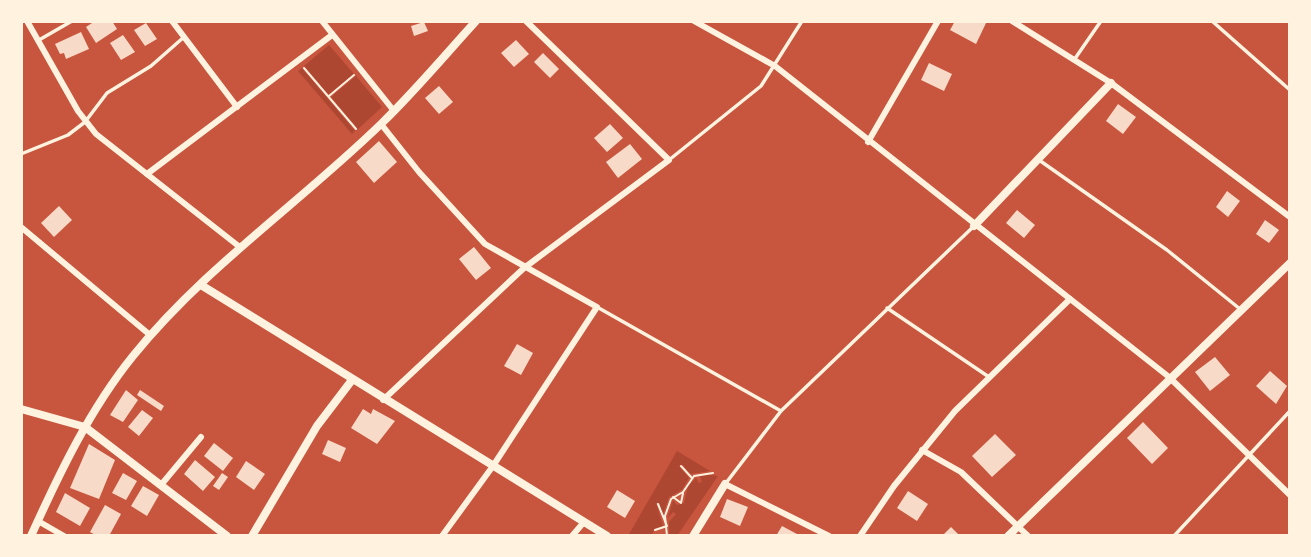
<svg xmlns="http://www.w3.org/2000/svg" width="1311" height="557" viewBox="0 0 1311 557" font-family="'PT Sans Narrow',sans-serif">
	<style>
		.green { fill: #ae4732 }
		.building { fill: #f7dbc8 }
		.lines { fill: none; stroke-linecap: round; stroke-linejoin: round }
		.path { stroke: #fff3e0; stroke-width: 2 }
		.service { stroke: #fff3e0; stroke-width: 3.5 }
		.minor { stroke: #fff3e0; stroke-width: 6 }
		.tertiary { stroke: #fff3e0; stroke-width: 8 }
	</style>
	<rect width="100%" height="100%" fill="#c8553d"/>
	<!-- green -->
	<g class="green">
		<polygon points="329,45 354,74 329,95 304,66"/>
		<polygon points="302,68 355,131 352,134 298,71"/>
		<polygon points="356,76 382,107 358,129 331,97"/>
		<polygon points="677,451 710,471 690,474 683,465 679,466 689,478 682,490 669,497 663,515 659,503 656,503 663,526 654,529 652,536 628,536"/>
		<polygon points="703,474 718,476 677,536 669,536 669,522 676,514 673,512 668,518 673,500 677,505 684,503 688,486 696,478 699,483 702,482 700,476"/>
	</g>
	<!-- building -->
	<g class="building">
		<polygon points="95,21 112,21 117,29 96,43 86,27"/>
		<polygon points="955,21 987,21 976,44 950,30"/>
		<polygon points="424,22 428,31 414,36 411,26"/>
		<polygon points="146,23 157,39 145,46 134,30"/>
		<polygon points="81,32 89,49 66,59 64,53 60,54 55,44"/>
		<polygon points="123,35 135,52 121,60 110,43"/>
		<polygon points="516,40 529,54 514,67 501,53"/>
		<polygon points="543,53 559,69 550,78 534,62"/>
		<polygon points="929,63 952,74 944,91 921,80"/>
		<polygon points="439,86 453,102 439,114 425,98"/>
		<polygon points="1118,104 1136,117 1123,134 1106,121"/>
		<polygon points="610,124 623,138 607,152 594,138"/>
		<polygon points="379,141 397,162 374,183 356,162"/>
		<polygon points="630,144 642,159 618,178 606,162"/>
		<polygon points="1227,191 1240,201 1228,217 1216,207"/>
		<polygon points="59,206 72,220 54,237 41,223"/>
		<polygon points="1017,210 1035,225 1024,238 1006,223"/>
		<polygon points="1265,220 1279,230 1269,243 1256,234"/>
		<polygon points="474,247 491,268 476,280 459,259"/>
		<polygon points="517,344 533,353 521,375 504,366"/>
		<polygon points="1215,357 1230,375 1210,391 1195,372"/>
		<polygon points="1270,371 1287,386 1276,404 1256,386"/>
		<polygon points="126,390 138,400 123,422 110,415"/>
		<polygon points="140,390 164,406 161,411 137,395"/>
		<polygon points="363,409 371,414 373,409 395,421 377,444 351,428"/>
		<polygon points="142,410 153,418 139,436 128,427"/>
		<polygon points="1143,422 1168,448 1152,464 1127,438"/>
		<polygon points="995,434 1016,455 992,477 972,456"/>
		<polygon points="328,440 346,448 340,462 322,454"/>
		<polygon points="214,443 233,458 223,471 204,456"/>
		<polygon points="89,444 115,460 99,499 70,488"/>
		<polygon points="195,460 215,477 203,491 184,474"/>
		<polygon points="246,461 265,474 254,490 236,477"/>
		<polygon points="123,473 137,481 126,500 112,493"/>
		<polygon points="222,473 228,477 219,490 213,486"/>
		<polygon points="143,486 159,495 147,516 131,506"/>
		<polygon points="617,490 635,501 625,518 607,507"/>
		<polygon points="908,491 928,504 917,521 897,508"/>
		<polygon points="65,493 90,508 80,526 56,512"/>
		<polygon points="727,499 748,507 740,526 720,517"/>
		<polygon points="105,505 121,514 109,536 97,536 90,532"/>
		<polygon points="782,526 797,534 795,536 776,536"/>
		<polygon points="951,527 960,536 942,536"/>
	</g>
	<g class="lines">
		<!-- path -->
		<g class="path">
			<polyline points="304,68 356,129"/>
			<polyline points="329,96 354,75"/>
			<polyline points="681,466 692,478"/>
			<polyline points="673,497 681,503 683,493"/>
			<polyline points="655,530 667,526 658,504"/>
			<polyline points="667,536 665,516 671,499 683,492 694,476 713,473"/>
		</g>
		<!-- service -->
		<g class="service">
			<polyline points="1212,21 1290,90"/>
			<polyline points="39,40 72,21"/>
			<polyline points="1074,60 1101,21"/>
			<polyline points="21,154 68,135 85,122 107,93 151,66 184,37"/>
			<polyline points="669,160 761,86 802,21"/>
			<polyline points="1039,160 1167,250 1240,309"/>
			<polyline points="597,307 781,411"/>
			<polyline points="887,308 989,377"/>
			<polyline points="726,483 781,411 973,227"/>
			<polyline points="1174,536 1290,411"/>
		</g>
		<!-- minor -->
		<g class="minor">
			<polyline points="27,21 78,111 96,134 241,248"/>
			<polyline points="172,21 237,107"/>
			<polyline points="322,21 394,111"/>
			<polyline points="694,21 775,66 1169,377 1290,495"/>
			<polyline points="1012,21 1111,83 1290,217"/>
			<polyline points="381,124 419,172 485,244 597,307 493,466 442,536"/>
			<polyline points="868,142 938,21"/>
			<polyline points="147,174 332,35"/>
			<polyline points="21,227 150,335"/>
			<polyline points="383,400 524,268 669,160 526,21"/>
			<polyline points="922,450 961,472 1028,536"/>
			<polyline points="725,484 829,536"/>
			<polyline points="161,485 201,437"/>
			<polyline points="38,521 64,536"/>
			<polyline points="572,536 584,522"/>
			<polyline points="860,536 894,486 955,411 1070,299"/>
		</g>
		<!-- tertiary -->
		<g class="tertiary">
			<polyline points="974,226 1111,83"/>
			<polyline points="201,285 607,536"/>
			<polyline points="21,409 85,427 227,536"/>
			<path d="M31,536C59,474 90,409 133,356C205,267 301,202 382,123C415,91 445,55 476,21"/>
			<polyline points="252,536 317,426 352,380"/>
			<polyline points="693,536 725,484"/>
			<polyline points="1008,536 1290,263"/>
		</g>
	</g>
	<!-- border -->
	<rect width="1311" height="557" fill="none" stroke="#fff3e0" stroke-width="46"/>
</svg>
